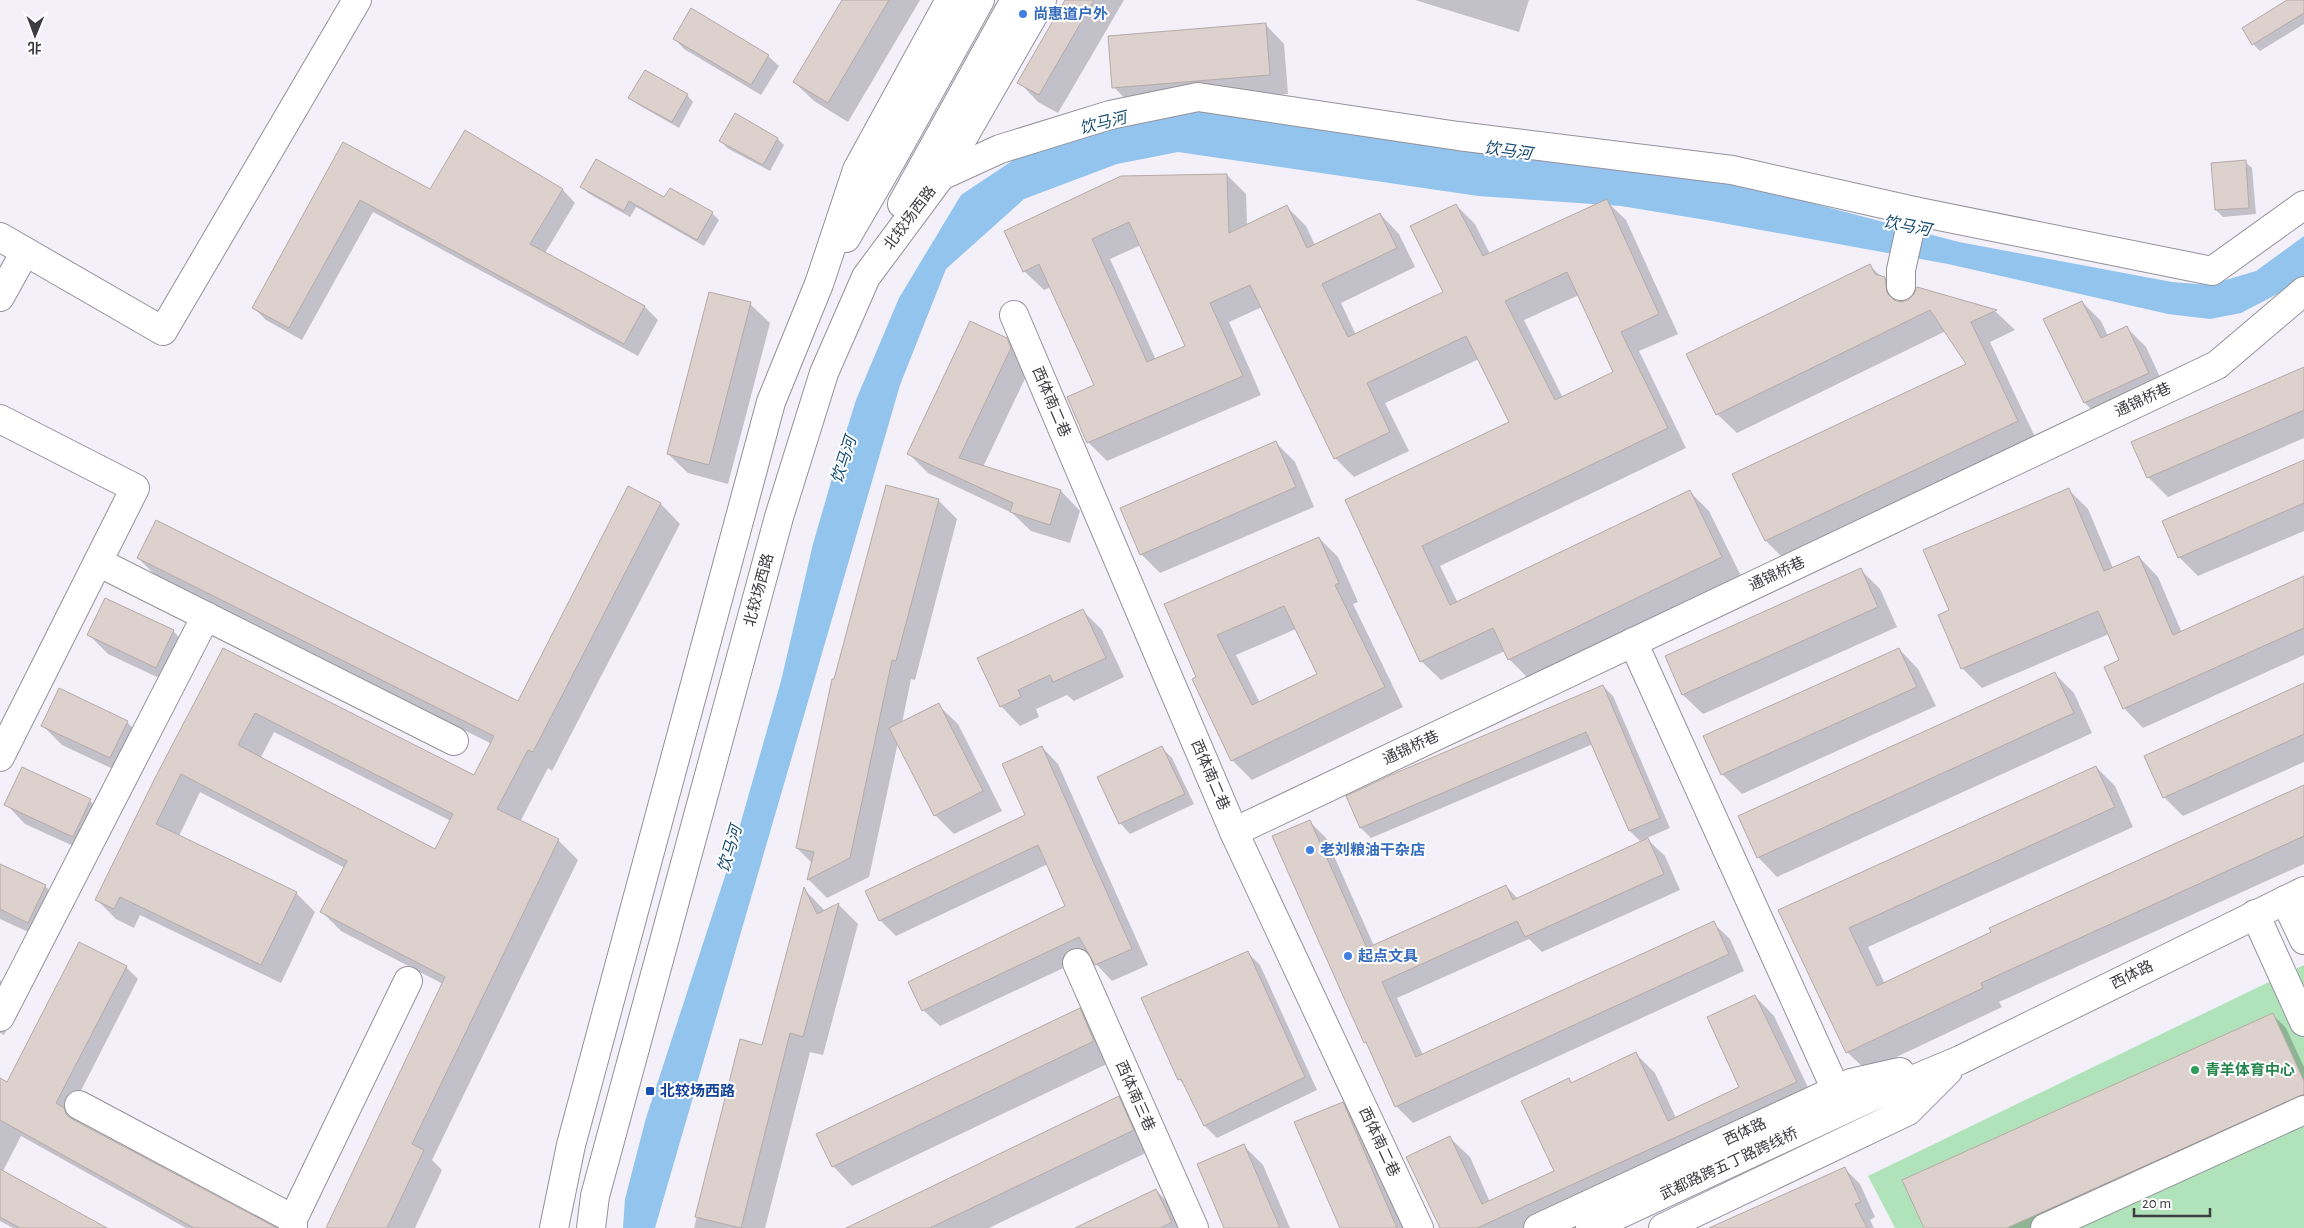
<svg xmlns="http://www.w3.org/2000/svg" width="2304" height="1228" viewBox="0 0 2304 1228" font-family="'Alegreya Sans','Noto Sans SC',sans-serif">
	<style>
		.green { fill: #b1e3ba }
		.water { fill: #93c4ee }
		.shadow { fill: #0003; fill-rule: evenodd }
		.building { fill: #ddd1cd; stroke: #b5aaa6; fill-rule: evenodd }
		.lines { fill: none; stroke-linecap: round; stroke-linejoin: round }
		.minor-casing { stroke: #93919a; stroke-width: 30 }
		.major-casing { stroke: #93919a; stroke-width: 30 }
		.minor { stroke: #fff; stroke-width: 28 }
		.major { stroke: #fff; stroke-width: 28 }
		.shop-dot { fill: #3f7fe0; stroke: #fff; stroke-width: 2 }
		.leisure-dot { fill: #2e9e5b; stroke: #fff; stroke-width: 2 }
		.transit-dot { fill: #1a4fb4; stroke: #fff; stroke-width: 2 }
		.labels { text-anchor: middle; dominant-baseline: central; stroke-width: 4; stroke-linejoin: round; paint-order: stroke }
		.shop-label { font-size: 15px; font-weight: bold; fill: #366cbe; stroke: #fff; text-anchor: start }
		.street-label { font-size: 15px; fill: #3d3c40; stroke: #fff }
		.leisure-label { font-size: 15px; font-weight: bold; fill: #27864d; stroke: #fff; text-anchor: start }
		.transit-label { font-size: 15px; font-weight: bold; fill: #164399; stroke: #fff; text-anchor: start }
		.water-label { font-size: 16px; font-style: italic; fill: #144b72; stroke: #fff }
	</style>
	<rect width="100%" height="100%" fill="#f3f0fa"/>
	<!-- green -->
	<polygon class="green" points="2304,965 2304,1228 1895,1228 1868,1176"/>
	<!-- water -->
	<polygon class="water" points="1208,104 1666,168 1804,201 1959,242 2172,282 2209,285 2256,271 2304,236 2304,277 2293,286 2241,313 2210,319 2168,314 1948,264 1706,220 1621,206 1478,196 1178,152 1117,164 1024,199 946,269 900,385 655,1228 623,1228 625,1199 646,1118 729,864 781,681 813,544 837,461 856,400 899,298 961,195 1033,147"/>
	<!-- shadow -->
	<g class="shadow">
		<polygon points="843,0 920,0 848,122 814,101 794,82"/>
		<polygon points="1067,0 1124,0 1058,113 1038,102 1019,82"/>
		<polygon points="1415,0 1529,0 1519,32"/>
		<polygon points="2289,0 2304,0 2304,24 2260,51 2253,44"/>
		<polygon points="1265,24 1284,44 1288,94 1133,107 1114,87"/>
		<polygon points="674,38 768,56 779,66 761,95 684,49"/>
		<polygon points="687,95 693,102 679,128 637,104 630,97"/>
		<polygon points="465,132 563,190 575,203 545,253 645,307 658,320 638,356 373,212 302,340 266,320 253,307 343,143 430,191"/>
		<polygon points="778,139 784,145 770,171 727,148 721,141"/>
		<polygon points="2245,162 2252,168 2256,214 2223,217 2216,210"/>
		<path d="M1227,175L1246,194L1247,225L1286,206L1306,226L1315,245L1380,214L1399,234L1415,267L1341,303L1356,335L1445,292L1456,205L1475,224L1490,254L1606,201L1626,220L1678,334L1639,351L1686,448L1440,566L1458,603L1690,492L1709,511L1741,576L1528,678L1509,659L1505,651L1441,680L1421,661L1347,501L1511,423L1479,359L1385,403L1409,451L1354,477L1335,458L1262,307L1229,322L1261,395L1107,461L1088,442L1096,386L1051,287L1044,290L1024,271ZM1141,245L1187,347L1156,360L1110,259ZM1579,295L1615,373L1563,398L1524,320Z"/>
		<polygon points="582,186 712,213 719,220 704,246 636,207 630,217 588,193"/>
		<polygon points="1870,266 1904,298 1905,302 1915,295 1917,288 1996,312 2015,330 1990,342 2037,441 1785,560 1766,541 1734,475 1968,365 1946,331 1737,433 1717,414"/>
		<polygon points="2082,302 2101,321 2108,336 2126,327 2146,347 2167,392 2104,422 2085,403 2045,320"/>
		<polygon points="750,304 770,323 728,484 688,473 668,454"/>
		<polygon points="1006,339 1026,359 1030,368 983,467 1061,491 1080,511 1070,543 1031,531 1012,513 928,473 909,454"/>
		<polygon points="2304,369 2304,438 2168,497 2148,477"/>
		<polygon points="1276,443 1295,462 1314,507 1160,573 1141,554"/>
		<polygon points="2304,461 2304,531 2198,576 2179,557"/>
		<path d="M629,488L661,504L680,524L552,771L548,768L520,822L558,840L578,860L432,1160L442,1170L415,1228H327L443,984L341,931L322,912L345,868L200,792L179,836L296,893L315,912L281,983L140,915L134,928L116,919L97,900L224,649L475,776L492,744L157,577L138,558L518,703ZM274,732L451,821L436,850L260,759Z"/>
		<polygon points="2069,490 2088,509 2113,568 2139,557 2158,577 2182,633 2304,578 2304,655 2143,728 2124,708 2121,660 2109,634 1982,688 1962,668 1940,615 1950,611"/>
		<polygon points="938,500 957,519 915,680 911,679 902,723 938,705 958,724 1002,811 954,834 935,815 898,742 869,877 827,898 808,879 812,863 797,848 835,681"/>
		<path d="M1319,538L1338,557L1358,602L1353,604L1403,707L1252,780L1232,760L1165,605ZM1296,629L1319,674L1260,703L1236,655Z"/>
		<polygon points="1860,569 1880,589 1897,627 1703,714 1683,695 1666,657"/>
		<polygon points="106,599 173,631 193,651 176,686 108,654 89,635"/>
		<polygon points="1083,611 1102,630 1124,677 1074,701 1067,695 1036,709 1039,717 1020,726 1001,706"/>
		<polygon points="1899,649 1918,669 1936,706 1742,794 1722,774"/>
		<polygon points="2055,674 2074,693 2092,733 1777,877 1758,857"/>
		<polygon points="2304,685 2304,762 2183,816 2164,797"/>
		<polygon points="1603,686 1613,696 1670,828 1640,841 1630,831 1593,744 1371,838 1361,828 1348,797"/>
		<polygon points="127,722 147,742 130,777 62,745 43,726"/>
		<polygon points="1042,747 1058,764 1148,965 1112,981 1096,964 1091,955 940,1026 923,1010 1067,907 1048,864 896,936 880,920 1026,816"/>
		<polygon points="1162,748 1172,758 1194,804 1130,834 1120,823"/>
		<polygon points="2096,767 2115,786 2133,827 1868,947 1885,984 2304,787 2304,864 1999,1002 2002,1007 1867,1071 1847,1052 1780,911"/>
		<polygon points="23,769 90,801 110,820 93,855 25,824 6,804"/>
		<polygon points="1309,821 1326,838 1374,946 1506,886 1518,899 1648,840 1665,856 1680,890 1542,952 1529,939 1397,998 1423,1055 1713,923 1730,939 1744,971 1413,1123 1396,1106 1368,1045 1365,1042"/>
		<polygon points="0,865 45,886 65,906 48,941 0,919"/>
		<polygon points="805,890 825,911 839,905 858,924 823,1055 810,1052 765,1228 694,1228 741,1041 763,1046"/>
		<polygon points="1247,952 1260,965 1317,1090 1217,1138 1205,1126 1185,1085 1179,1079"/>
		<polygon points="126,967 138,979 69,1114 76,1121 274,1228 186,1228 21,1136 3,1171 104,1228 13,1228 0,1221 0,1079 8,1083"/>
		<polygon points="0,980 20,1000 4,1035 0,1033"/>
		<polygon points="1755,996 1774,1016 1815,1102 1538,1228 1441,1228 1450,1138 1470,1157 1490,1202 1555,1172 1569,1080 1573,1083 1636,1054 1655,1073 1676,1118 1741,1088"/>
		<polygon points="1079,1009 1099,1028 1113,1061 852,1186 833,1166"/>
		<polygon points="2273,1015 2286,1028 2304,1067 2304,1113 2050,1228 1925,1228"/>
		<polygon points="1119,1098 1138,1117 1152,1150 989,1228 858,1228"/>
		<polygon points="1343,1103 1362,1123 1407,1228 1341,1228"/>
		<polygon points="1243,1145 1263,1165 1290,1228 1226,1228"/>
		<polygon points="1844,1168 1860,1184 1875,1217 1870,1220 1874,1228 1712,1228"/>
		<polygon points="1156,1190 1175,1210 1184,1228 1078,1228"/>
	</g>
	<!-- building -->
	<g class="building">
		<polygon points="842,0 889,0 828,103 793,82"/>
		<polygon points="1065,0 1094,0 1039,95 1017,83"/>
		<polygon points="2287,0 2304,0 2304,13 2252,45 2242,28"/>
		<polygon points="691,8 769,55 751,85 673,39"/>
		<polygon points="1266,23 1270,75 1112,88 1108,36"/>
		<polygon points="645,70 688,94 672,122 628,98"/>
		<polygon points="735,113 778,138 763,165 719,141"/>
		<polygon points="465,130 563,189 530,244 645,306 624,344 360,200 289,328 252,308 343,142 430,189"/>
		<polygon points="596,159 664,197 670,188 713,212 697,240 629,201 624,211 580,187"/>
		<polygon points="2246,160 2249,208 2215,210 2211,163"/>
		<path d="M1227,174L1229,233L1287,205L1307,248L1380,213L1397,248L1322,284L1348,337L1443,292L1410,226L1456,204L1483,256L1607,199L1659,314L1621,332L1668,428L1422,546L1450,605L1690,490L1722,557L1508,660L1493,628L1420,662L1345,500L1509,422L1466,336L1367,383L1390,432L1334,459L1250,285L1210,303L1243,376L1087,443L1067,397L1094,385L1039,264L1023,272L1004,231L1121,176ZM1129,222L1185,346L1147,362L1092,239ZM1567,272L1613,372L1555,400L1505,301Z"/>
		<polygon points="1870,264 1875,274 1885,277 1887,293 1894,300 1901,302 1908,300 1914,294 1917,287 1997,310 1971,322 2018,421 1765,541 1732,474 1966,364 1930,310 1716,415 1686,354"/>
		<polygon points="709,292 751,302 709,465 667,454"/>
		<polygon points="2082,301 2101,338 2127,326 2149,373 2084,403 2043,319"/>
		<polygon points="970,321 1007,338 1011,348 959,458 1061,490 1050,525 1010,512 1013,503 907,454"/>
		<polygon points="2304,367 2304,410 2147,478 2131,442"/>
		<polygon points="1276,441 1296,487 1140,555 1120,508"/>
		<polygon points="2304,460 2304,503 2178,558 2162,521"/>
		<polygon points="886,485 939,499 896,661 892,660 850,858 807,880 814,852 796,848 832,679 834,679"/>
		<path d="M628,486L661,503L533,752L528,750L497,809L559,839L412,1144L424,1150L387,1228H326L445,977L320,912L347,861L181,774L156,824L297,892L261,965L120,897L114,909L95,900L155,778L223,648L474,775L494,736L137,558L156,520L518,701ZM255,713L453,814L435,849L238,745Z"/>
		<polygon points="2069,488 2104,571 2139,556 2173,635 2304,576 2304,628 2123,709 2104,667 2119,660 2098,611 1961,669 1938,615 1949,610 1923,550"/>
		<path d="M1319,537L1339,583L1335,585L1385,687L1231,761L1192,679L1196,677L1164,604ZM1284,606L1317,674L1252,705L1217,635Z"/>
		<polygon points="1861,568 1878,607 1682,695 1665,656"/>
		<polygon points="105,598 174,630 156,668 87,635"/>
		<polygon points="1083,609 1106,658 1053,682 1050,675 1018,690 1021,697 1000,707 977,658"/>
		<polygon points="1899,648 1917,687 1721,775 1703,736"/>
		<polygon points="2055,672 2074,713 1757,858 1738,816"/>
		<polygon points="2304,683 2304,734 2163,798 2144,756"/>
		<polygon points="1603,685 1660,818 1629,831 1586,732 1360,828 1346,796 1391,775"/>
		<polygon points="59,688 128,721 110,758 41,726"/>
		<polygon points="939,703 983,791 934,816 889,728"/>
		<polygon points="1042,746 1132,949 1095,965 1079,937 922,1011 908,982 1065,906 1038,845 879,921 865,891 1025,815 1002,764"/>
		<polygon points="1162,746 1185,794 1119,824 1097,777"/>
		<polygon points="2096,766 2115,807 1849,928 1877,986 1991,932 1989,928 2304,785 2304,836 1981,983 1983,988 1846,1053 1778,910"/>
		<polygon points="22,767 91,799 73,837 4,805"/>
		<polygon points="1310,820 1367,948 1506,885 1513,900 1648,838 1664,874 1525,937 1517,921 1382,982 1416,1057 1714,921 1729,954 1395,1107 1366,1042 1364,1043 1272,836"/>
		<polygon points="0,864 46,885 28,923 0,909"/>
		<polygon points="804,887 817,914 839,903 803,1037 790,1033 741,1228 695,1217 740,1039 762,1045"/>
		<polygon points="79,942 127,966 56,1103 64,1108 66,1114 72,1119 277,1228 194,1228 0,1120 0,1078 7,1082"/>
		<polygon points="1248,951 1305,1077 1204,1126 1181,1079 1178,1080 1141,998"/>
		<polygon points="1755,995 1797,1082 1477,1228 1440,1228 1406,1157 1450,1136 1482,1204 1554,1171 1521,1101 1569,1078 1571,1083 1636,1052 1668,1121 1739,1087 1707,1017"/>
		<polygon points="1080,1008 1094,1041 832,1167 816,1134"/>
		<polygon points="2273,1013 2304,1081 2304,1094 2007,1228 1924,1228 1902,1180"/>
		<polygon points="1119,1096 1134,1130 930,1228 846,1228"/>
		<polygon points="1343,1102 1344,1104 1397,1228 1340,1228 1294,1122"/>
		<polygon points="1244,1144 1280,1228 1224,1228 1197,1164"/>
		<polygon points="1845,1167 1861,1202 1855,1204 1867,1228 1709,1228"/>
		<polygon points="0,1169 107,1228 20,1228 0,1217"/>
		<polygon points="1156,1189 1172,1222 1160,1228 1075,1228"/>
	</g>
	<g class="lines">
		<!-- minor casing -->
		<g class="minor-casing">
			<g id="minor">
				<polyline points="941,176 1000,149 1110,115 1198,97 1458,136 1732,170 1914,211 2212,271 2304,205"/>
				<polyline points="0,237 163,331 357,0"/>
				<polyline points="1901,286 1901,270 1914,211"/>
				<polyline points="0,297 25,252"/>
				<polyline points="1014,315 1234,832 1419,1228"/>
				<polyline points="0,419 135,488 0,757"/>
				<polyline points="98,562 454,741"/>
				<polyline points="1633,642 1836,1090"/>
				<polyline points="1234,832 2217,365 2304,291"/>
				<polyline points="2285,900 2304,940"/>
				<polyline points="2255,914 2304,1022"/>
				<polyline points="1077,963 1194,1228"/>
				<polyline points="0,1017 206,616"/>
				<polyline points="79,1105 293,1219 293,1228"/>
				<polyline points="293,1219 408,981"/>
				<polyline points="1538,1228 1851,1083 1900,1072"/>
				<polyline points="1590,1228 1867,1099 1960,1060 2304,891"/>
				<polyline points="1663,1228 1908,1111 1948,1071"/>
				<polyline points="2045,1228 2304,1110"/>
			</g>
		</g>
		<!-- major casing -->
		<g class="major-casing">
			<g id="major">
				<polyline points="902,204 1015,0"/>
				<polyline points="846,238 892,159 980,0"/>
				<polyline points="554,1228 571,1145 771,402 819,284 857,170 950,0"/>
				<polyline points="591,1228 595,1196 779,517 824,373 866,277 941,176 1042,0"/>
			</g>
		</g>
		<!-- minor -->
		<use href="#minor" class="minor"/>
		<!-- major -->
		<use href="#major" class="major"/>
	</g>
	<!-- markers -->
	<g class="shop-dot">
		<circle cx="1023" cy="14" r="5"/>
		<circle cx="1310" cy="850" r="5"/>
		<circle cx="1348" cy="956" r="5"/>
	</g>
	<circle class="leisure-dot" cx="2195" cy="1070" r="5"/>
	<rect class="transit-dot" x="645" y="1086" width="10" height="10" rx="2.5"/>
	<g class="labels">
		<!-- shop labels -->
		<g class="shop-label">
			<text x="1033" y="14">尚惠道户外</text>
			<text x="1320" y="850">老刘粮油干杂店</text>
			<text x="1358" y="956">起点文具</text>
		</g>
		<!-- street labels -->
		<g class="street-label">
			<text transform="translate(910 218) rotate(-53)">北较场西路</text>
			<text transform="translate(2143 400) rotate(-25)">通锦桥巷</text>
			<text transform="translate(1051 402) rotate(67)">西体南二巷</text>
			<text transform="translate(1777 574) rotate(-25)">通锦桥巷</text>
			<text transform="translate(759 590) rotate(-75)">北较场西路</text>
			<text transform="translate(1411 748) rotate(-25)">通锦桥巷</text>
			<text transform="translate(1210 775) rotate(67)">西体南二巷</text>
			<text transform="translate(2132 975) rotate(-26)">西体路</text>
			<text transform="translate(1135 1096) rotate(66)">西体南三巷</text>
			<text transform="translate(1745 1132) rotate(-25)">西体路</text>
			<text transform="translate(1379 1142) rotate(65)">西体南二巷</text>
			<text transform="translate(1729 1164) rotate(-25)">武都路跨五丁路跨线桥</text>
		</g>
		<!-- leisure labels -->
		<g class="leisure-label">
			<text x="2205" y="1070">青羊体育中心</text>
		</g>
		<!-- transit labels -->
		<g class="transit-label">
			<text x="660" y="1091">北较场西路</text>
		</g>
		<!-- water labels -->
		<g class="water-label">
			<text transform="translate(1103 123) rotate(-14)">饮马河</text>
			<text transform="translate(1508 151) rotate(8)">饮马河</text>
			<text transform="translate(1907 226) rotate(11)">饮马河</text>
			<text transform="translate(844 460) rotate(-72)">饮马河</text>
			<text transform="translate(730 849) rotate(-73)">饮马河</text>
		</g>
	</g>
	<!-- north arrow -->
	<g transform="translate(35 35) rotate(181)" stroke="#ffffff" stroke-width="4" paint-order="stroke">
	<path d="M0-4L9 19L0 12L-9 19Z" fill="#3d3c40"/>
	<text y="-8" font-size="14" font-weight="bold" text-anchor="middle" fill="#3d3c40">北</text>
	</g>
	<!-- scale -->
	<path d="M2134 1208v8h76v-8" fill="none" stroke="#3d3c40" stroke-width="2.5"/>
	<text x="2142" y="1208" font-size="15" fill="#3d3c40" stroke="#ffffff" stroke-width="4" paint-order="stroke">20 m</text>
</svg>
